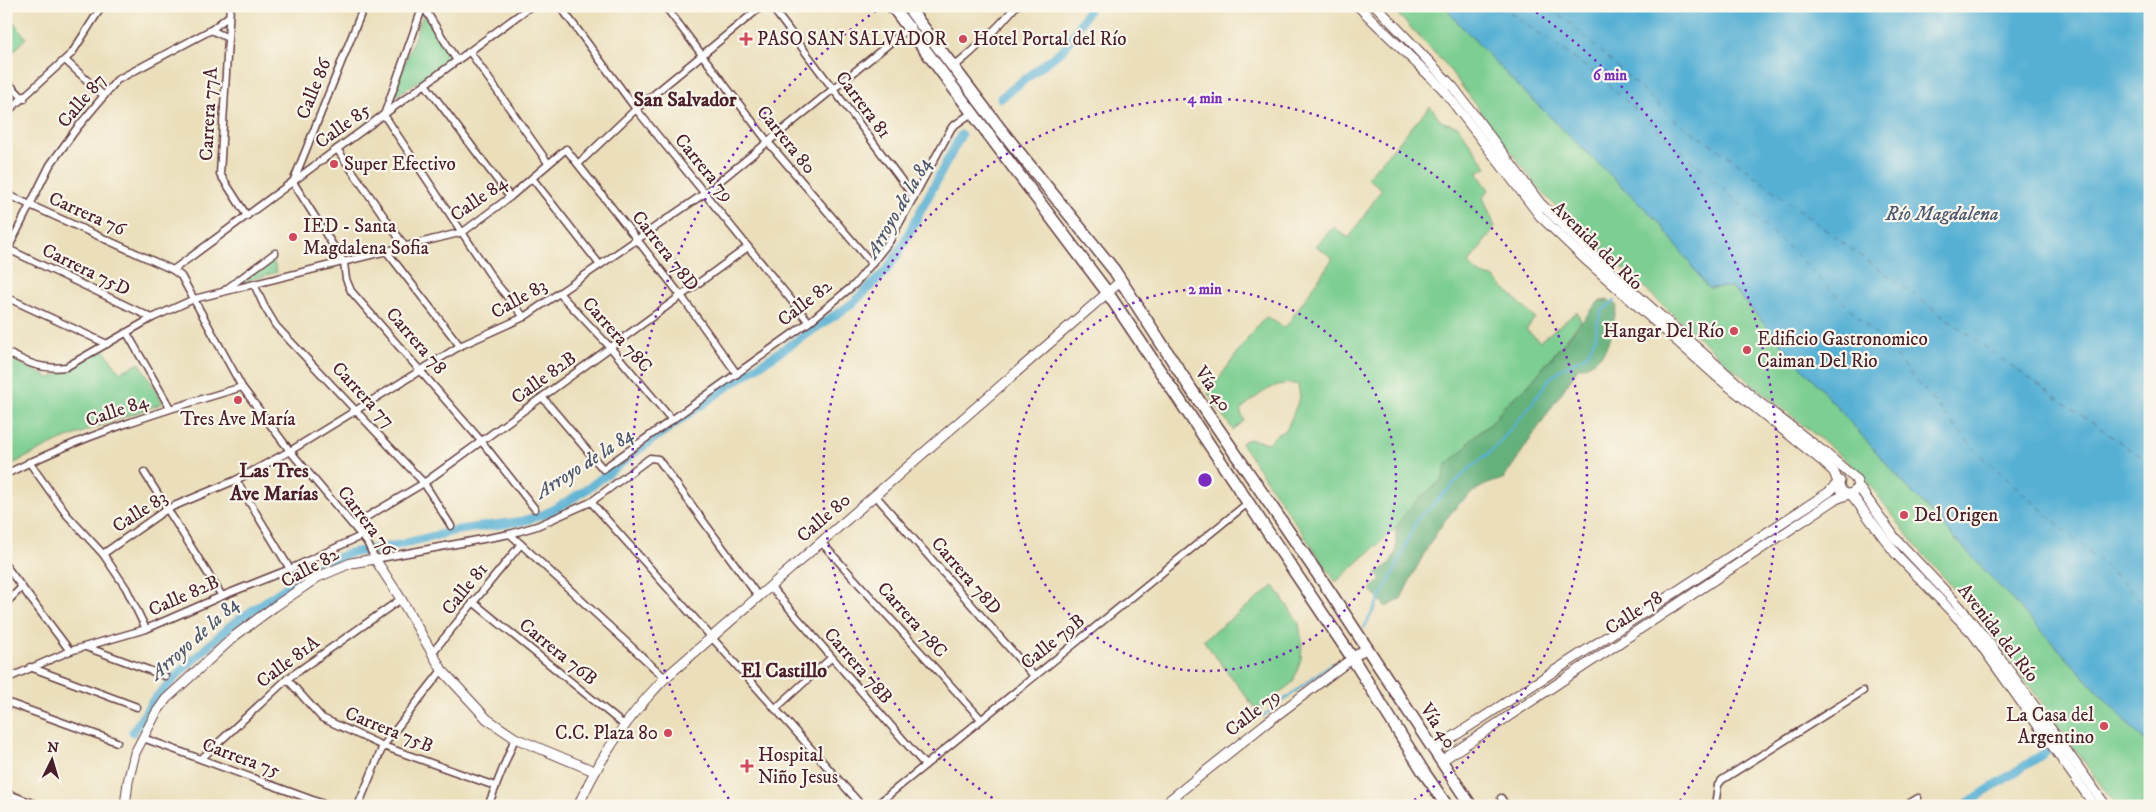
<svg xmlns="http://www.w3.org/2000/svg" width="2156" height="812" viewBox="0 0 2156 812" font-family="'IM FELL DW Pica',serif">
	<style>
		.green { fill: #7cce91; stroke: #63765e }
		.forest { fill: #65b17b; stroke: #586853 }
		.water { fill: #56b0d4; stroke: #506880 }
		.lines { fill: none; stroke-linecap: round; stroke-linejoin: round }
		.stream { stroke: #56b0d4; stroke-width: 2.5 }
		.canal { stroke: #56b0d4; stroke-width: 9 }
		.ferry { stroke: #4f596f; stroke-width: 1; stroke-dasharray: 6 5; stroke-linecap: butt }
		.street-casing { stroke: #623c41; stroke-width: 9 }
		.secondary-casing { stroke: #623c41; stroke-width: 11 }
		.highway-casing { stroke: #623c41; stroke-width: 14 }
		.street { stroke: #fff; stroke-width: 6 }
		.secondary { stroke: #fff; stroke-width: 9 }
		.highway { stroke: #fff; stroke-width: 11 }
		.ring { fill: none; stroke: #7b2cbf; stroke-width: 2.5; stroke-dasharray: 2.5 5 }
		.poi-dot { fill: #d1495b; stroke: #fbf7ec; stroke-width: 2 }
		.labels { text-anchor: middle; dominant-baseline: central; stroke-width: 4.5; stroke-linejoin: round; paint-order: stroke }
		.poi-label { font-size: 19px; fill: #4a1f2b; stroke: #fbf7ec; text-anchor: start }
		.street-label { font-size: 19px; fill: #4a1f2b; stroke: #fbf7ec }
		.neighbourhood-label { font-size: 20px; font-weight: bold; fill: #4a1f2b; stroke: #fbf7ec }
		.water-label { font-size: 20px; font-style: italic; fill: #4f596f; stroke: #fbf7ec }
		.centre { fill: #7b2cbf; stroke: #fbf7ec; stroke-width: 2.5 }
		.ring-label { font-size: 15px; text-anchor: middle; font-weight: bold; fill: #7b2cbf; stroke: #fbf7ec; stroke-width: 4.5; stroke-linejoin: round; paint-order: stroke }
	</style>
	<rect width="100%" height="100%" fill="#fbf7ec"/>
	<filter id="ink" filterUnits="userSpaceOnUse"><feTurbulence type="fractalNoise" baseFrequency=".02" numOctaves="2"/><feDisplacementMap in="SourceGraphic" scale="10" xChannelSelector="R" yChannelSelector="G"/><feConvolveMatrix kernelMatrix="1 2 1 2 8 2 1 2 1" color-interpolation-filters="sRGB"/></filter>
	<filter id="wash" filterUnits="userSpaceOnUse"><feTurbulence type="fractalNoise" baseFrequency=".0096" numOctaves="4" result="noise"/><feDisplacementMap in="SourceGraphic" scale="20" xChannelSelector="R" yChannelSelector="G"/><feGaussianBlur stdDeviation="1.12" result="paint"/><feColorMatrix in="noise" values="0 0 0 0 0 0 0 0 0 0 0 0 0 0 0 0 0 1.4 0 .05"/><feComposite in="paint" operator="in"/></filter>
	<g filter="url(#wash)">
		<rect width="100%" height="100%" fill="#ebdfbb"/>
		<!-- green -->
		<g class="green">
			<polygon points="1390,6 1446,6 1452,16 1516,84 1659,222 1674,242 1732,287 1906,486 2150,747 2150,806 2116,806 1978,615 1916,546 1869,484 1845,459 1730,366 1564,215 1539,189 1446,65"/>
			<polygon points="6,12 26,38 6,60"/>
			<polygon points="424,13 451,59 390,100"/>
			<path d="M1430,106L1442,122L1458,126L1487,167L1477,172L1489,190L1483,197L1495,227L1468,264L1481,275L1493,277L1535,318L1526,330L1540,341L1577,312L1581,321L1528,386L1506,404L1492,423L1475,435L1463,451L1446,465L1443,479L1419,499L1405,515L1396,528L1336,582L1241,443L1249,439L1268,443L1276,435L1287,429L1300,397L1298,385C1277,378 1256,397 1240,410L1244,421L1233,430L1208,393L1261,321L1267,317L1285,328L1333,258L1316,246L1333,227L1349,238L1382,189L1367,178Z"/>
			<polygon points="272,256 277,272 234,285"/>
			<polygon points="104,350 120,372 140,363 163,403 59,441 6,467 6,357 50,378"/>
			<polygon points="1274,586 1299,623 1302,643 1301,659 1293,682 1258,712 1203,640"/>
		</g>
		<!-- forest -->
		<path class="forest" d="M1608,300L1617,306C1610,335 1611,360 1578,368L1503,480C1451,487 1422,559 1400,600L1386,607L1370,589L1381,580L1376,574L1389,564L1396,552V528L1404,515L1419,499L1442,480L1446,465L1463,451L1475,435L1492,423L1506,404L1528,386L1599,301Z"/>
		<!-- water -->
		<polygon class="water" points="1446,6 2150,6 2150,747 1906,486 1732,287 1708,288 1659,222 1516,84 1452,16"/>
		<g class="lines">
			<!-- stream -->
			<g class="stream">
				<polyline points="1364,628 1396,568 1416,521 1469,469 1494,449 1531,405 1549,379 1564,367 1586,356 1596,336 1597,324 1602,311 1614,301"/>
				<polyline points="1263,716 1332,663"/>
			</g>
			<!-- canal -->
			<g class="canal">
				<polyline points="1001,98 1065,48 1091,6"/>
				<polyline points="133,732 153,701 181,671 230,626 320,564 350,553 394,546 458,530 523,521 545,514 565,503 590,487 642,447 722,390 852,304 885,272 897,255 961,135"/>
				<polyline points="1963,806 2046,752"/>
			</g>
			<!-- ferry -->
			<g class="ferry">
				<polyline points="1501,6 1595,73 1787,246 1885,344 1977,452 2125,584 2150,611"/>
				<polyline points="1551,6 1675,120 1734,160 1808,217 2017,370 2150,463"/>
			</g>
		</g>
	</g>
	<g filter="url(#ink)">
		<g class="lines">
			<!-- street casing -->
			<g class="street-casing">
				<g id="street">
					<polyline points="230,6 220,174 247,216"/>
					<polyline points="364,6 293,182 344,263 346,279 351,291 482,442 535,509"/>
					<polyline points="423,6 384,115 495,282 524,317"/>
					<polyline points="423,6 457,61"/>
					<polyline points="560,6 636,109 809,322"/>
					<polyline points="665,6 768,142 872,264"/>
					<polyline points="771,6 914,197"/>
					<polyline points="211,30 228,38"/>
					<polyline points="470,52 548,163"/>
					<polyline points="65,60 104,96"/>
					<path d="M953,68C976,49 997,29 1016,6"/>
					<polyline points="6,81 24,99"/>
					<polyline points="425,84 510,197"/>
					<polyline points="6,113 72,53 102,6"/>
					<polyline points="337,149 406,248"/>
					<polyline points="578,164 636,109 762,6"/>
					<polyline points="532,178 600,265"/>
					<polyline points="6,194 173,270 181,276 242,387 290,451 367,542 375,559 510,534 537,526 591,502 650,458 658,459 758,596"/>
					<polyline points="6,248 152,318"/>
					<polyline points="387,252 460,346"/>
					<polyline points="6,253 50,165 77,128 117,80 211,30 229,16"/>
					<polyline points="173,270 531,6"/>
					<polyline points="254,284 264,306 276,326 424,483 451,526"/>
					<polyline points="225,290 275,253"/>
					<polyline points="559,293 610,347 672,420"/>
					<polyline points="6,297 107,344"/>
					<polyline points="127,333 170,408"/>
					<path d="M6,352C28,363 41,370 66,367L152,318L194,299L463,232L510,197L566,149L682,297L737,374"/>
					<polyline points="543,398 603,469 809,322 855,284 889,242 952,127 973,112"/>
					<polyline points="29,462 67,515 103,554 126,588 146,629"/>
					<polyline points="144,472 222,596"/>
					<path d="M6,474C81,436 161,411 242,387"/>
					<polyline points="236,480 290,569"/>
					<polyline points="875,495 1034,676"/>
					<polyline points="591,502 862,806"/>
					<polyline points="353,525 424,483 748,247"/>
					<polyline points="510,534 665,678"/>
					<polyline points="821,542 981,719"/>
					<polyline points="103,554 167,509 236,480 290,451 460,346 524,317 705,193 911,26"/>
					<polyline points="6,566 70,651"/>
					<polyline points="770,586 925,765"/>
					<polyline points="473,602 624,725"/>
					<polyline points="6,603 22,587"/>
					<polyline points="86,647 165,676"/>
					<polyline points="432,653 521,544"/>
					<polyline points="30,667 137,707"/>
					<polyline points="6,679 70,651 146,629 222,596 290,569 361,536"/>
					<polyline points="287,679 322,718 383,746 495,786"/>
					<polyline points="6,702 117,742"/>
					<polyline points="775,709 831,658"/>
					<polyline points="143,738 329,806"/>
					<polyline points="201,759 287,679 401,599"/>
					<polyline points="6,793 40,806"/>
					<polyline points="1501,798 1506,806"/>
					<polyline points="358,806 383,746 442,670"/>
					<polyline points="488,806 515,738"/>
					<polyline points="875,806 1249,502"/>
					<polyline points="1715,806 1718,785 1722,780 1863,691"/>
					<polyline points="1905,806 1918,798"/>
				</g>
			</g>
			<!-- secondary casing -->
			<g class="secondary-casing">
				<g id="secondary">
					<polyline points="1358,6 1442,88 1540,216 1587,261 1716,376 1822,461 1834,472 1841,490 1846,494"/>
					<polyline points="1376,6 1453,87 1540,203 1614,275 1755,399 1824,452 1856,479 1858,486 1895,538 1960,607 1990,644 2106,806"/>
					<polyline points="1851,494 1896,554 1973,634 2095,806"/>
					<polyline points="1433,750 1829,492 1840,481"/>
					<polyline points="1441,761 1836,499 1854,492 1858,486"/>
					<polyline points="125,806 128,782 135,753 156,713 166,699 236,635 274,607 318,577 351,563 375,559 401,599 442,670 487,719 515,738 594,771"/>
					<path d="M578,806C600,757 628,716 665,678L1121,281"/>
					<polyline points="1162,806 1265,724 1366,648"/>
				</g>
			</g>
			<!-- highway casing -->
			<g class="highway-casing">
				<g id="highway">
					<polyline points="892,6 1107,292 1353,659 1423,771 1447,806"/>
					<polyline points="907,6 1001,130 1114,270 1191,389 1330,592 1471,806"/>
				</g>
			</g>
			<!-- street -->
			<use href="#street" class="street"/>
			<!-- secondary -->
			<use href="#secondary" class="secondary"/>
			<!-- highway -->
			<use href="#highway" class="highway"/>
		</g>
	</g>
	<!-- distance rings -->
	<g class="ring">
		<circle cx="1205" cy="480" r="191"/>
		<path d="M1005 806A382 382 0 1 1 1405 806"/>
		<path d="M733 805A573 573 0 0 1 880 8M1530 8A573 573 0 0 1 1677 805"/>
	</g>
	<!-- markers -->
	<g class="poi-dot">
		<path d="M743.5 31.5h5v5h5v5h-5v5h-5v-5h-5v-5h5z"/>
		<circle cx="963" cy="39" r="5"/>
		<circle cx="334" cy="164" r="5"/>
		<circle cx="293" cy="237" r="5"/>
		<circle cx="1734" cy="331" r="5"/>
		<circle cx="1747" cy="350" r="5"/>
		<circle cx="238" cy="400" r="5"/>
		<circle cx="1904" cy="515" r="5"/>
		<circle cx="2104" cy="726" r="5"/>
		<circle cx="668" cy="733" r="5"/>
		<path d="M744.5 758.5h5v5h5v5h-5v5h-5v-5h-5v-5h5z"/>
	</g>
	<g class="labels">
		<!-- poi labels -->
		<g class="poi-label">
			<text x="757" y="39">PASO SAN SALVADOR</text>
			<text x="973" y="39">Hotel Portal del Río</text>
			<text x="344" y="164">Super Efectivo</text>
			<text x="303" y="226">IED - Santa<tspan x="303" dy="22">Magdalena Sofia</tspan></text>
			<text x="1724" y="331" text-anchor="end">Hangar Del Río</text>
			<text x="1757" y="339">Edificio Gastronomico<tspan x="1757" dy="22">Caiman Del Rio</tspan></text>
			<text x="238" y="419" text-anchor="middle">Tres Ave María</text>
			<text x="1914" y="515">Del Origen</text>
			<text x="2094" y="715" text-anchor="end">La Casa del<tspan x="2094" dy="22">Argentino</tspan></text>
			<text x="658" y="733" text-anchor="end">C.C. Plaza 80</text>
			<text x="758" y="755">Hospital<tspan x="758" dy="22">Niño Jesus</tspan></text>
		</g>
		<!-- street labels -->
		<g class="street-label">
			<text transform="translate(314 89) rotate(-68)">Calle 86</text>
			<text transform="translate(82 101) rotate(-50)">Calle 87</text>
			<text transform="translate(863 105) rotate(53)">Carrera 81</text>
			<text transform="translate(209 114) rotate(-87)">Carrera 77A</text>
			<text transform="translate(343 126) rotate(-36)">Calle 85</text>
			<text transform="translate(786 140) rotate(51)">Carrera 80</text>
			<text transform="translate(704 168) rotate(51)">Carrera 79</text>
			<text transform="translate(479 199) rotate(-35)">Calle 84</text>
			<text transform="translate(87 214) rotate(24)">Carrera 76</text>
			<text transform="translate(1597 246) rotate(44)">Avenida del Río</text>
			<text transform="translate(665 251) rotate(52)">Carrera 78D</text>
			<text transform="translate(86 270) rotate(26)">Carrera 75D</text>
			<text transform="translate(519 299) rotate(-30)">Calle 83</text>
			<text transform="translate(805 303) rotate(-38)">Calle 82</text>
			<text transform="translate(617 335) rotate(48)">Carrera 78C</text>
			<text transform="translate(416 341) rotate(49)">Carrera 78</text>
			<text transform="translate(544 378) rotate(-36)">Calle 82B</text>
			<text transform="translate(1213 389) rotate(56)">Vía 40</text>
			<text transform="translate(363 395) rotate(47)">Carrera 77</text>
			<text transform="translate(117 411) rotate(-19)">Calle 84</text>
			<text transform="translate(140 512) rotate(-33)">Calle 83</text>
			<text transform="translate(824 518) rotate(-41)">Calle 80</text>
			<text transform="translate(366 521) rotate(53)">Carrera 76</text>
			<text transform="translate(310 568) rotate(-29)">Calle 82</text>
			<text transform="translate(966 576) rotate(49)">Carrera 78D</text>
			<text transform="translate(465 589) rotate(-51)">Calle 81</text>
			<text transform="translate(184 596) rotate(-24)">Calle 82B</text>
			<text transform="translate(1634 613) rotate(-33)">Calle 78</text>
			<text transform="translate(912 620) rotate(48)">Carrera 78C</text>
			<text transform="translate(1998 633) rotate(52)">Avenida del Río</text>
			<text transform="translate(1053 642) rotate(-39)">Calle 79B</text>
			<text transform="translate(558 652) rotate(39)">Carrera 76B</text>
			<text transform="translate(288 662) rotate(-37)">Calle 81A</text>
			<text transform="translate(858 666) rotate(49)">Carrera 78B</text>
			<text transform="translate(1253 713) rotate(-38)">Calle 79</text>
			<text transform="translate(1438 726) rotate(57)">Vía 40</text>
			<text transform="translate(389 730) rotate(22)">Carrera 75B</text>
			<text transform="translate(241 758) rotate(20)">Carrera 75</text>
		</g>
		<!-- neighbourhood labels -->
		<g class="neighbourhood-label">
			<text x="685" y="100">San Salvador</text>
			<text x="274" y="471">Las Tres<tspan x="274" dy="23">Ave Marías</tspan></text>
			<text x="784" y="671">El Castillo</text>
		</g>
		<!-- water labels -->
		<g class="water-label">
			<text transform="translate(899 208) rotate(-60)">Arroyo de la 84</text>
			<text x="1942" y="214">Río Magdalena</text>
			<text transform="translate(585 464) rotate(-33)">Arroyo de la 84</text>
			<text transform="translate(195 639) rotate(-42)">Arroyo de la 84</text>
		</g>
	</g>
	<circle cx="1205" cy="480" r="8" class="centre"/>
	<g class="ring-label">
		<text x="1610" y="80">6 min</text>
		<text x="1205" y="103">4 min</text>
		<text x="1205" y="294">2 min</text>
	</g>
	<!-- margin -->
	<rect width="2156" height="812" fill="none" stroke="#fbf7ec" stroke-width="25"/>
	<!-- north arrow -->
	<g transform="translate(52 760) rotate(5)" stroke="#fbf7ec" stroke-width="4" paint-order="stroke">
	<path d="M0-4L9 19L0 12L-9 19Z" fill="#4a1f2b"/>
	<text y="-8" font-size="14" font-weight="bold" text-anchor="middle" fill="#4a1f2b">N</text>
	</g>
</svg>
